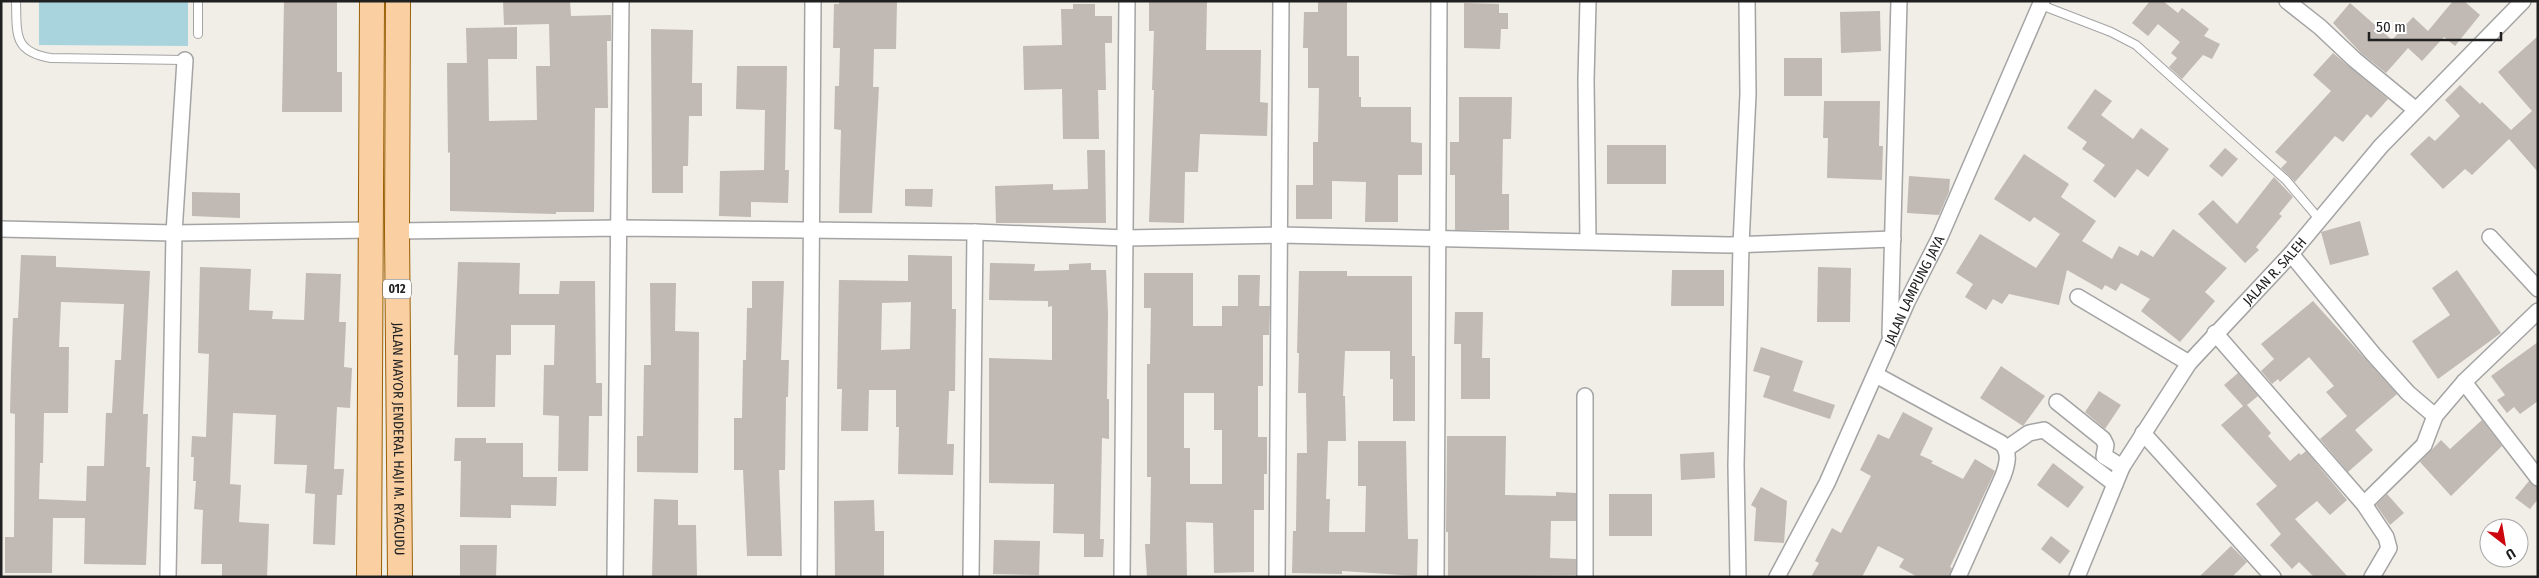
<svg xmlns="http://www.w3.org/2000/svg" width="2539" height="578" viewBox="0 0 2539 578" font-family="'Fira Sans Condensed',sans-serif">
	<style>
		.water { fill: #a9d4dd }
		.building { fill: #c1b9b4; fill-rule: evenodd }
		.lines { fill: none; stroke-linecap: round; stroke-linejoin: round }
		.lane-casing { stroke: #a4a4a4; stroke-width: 10 }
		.street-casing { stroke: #a4a4a4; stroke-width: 18 }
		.primary-casing { stroke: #996004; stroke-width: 26 }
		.lane { stroke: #fff; stroke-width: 8 }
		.street { stroke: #fff; stroke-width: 15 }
		.primary { stroke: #fad0a3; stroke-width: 24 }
		.labels { text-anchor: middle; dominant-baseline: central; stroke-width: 4.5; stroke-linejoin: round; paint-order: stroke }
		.shield { fill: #fff; stroke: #636363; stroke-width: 1 }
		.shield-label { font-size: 12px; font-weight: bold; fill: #202020 }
		.street-label { font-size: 14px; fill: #202020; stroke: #fff }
	</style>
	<rect width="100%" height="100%" fill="#f1ede7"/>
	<!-- water -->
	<polygon class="water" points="39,1 188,1 188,46 39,45"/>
	<!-- building -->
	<g class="building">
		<polygon points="284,1 337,1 337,72 342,72 342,112 282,112"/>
		<polygon points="503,1 570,1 571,16 611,15 611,41 607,41 608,108 595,108 594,212 556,212 556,214 450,211 450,152 448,153 447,63 467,63 466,28 517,27 517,59 488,59 489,121 537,120 536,66 550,66 549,24 504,25"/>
		<polygon points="839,1 897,1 896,49 874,49 873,87 879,87 872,213 839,213 841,130 834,129 835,86 839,86 840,48 833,48 834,4 839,4"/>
		<polygon points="1149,1 1207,1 1206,50 1261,50 1260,102 1268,103 1267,136 1200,134 1198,172 1185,172 1184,223 1149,222 1154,90 1152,90 1154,31 1149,31"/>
		<polygon points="1318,1 1347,1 1347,56 1359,56 1359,97 1361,97 1361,107 1411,107 1411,142 1422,143 1422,175 1398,175 1398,222 1365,222 1366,182 1332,181 1332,219 1296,219 1296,185 1313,185 1313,142 1318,142 1319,88 1308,88 1308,48 1303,48 1304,12 1318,12"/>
		<polygon points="2150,1 2163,1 2178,13 2182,8 2209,29 2204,36 2220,44 2212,59 2203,55 2182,79 2169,67 2177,58 2171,53 2180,42 2158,24 2148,36 2132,23"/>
		<polygon points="2453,1 2464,1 2480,15 2455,46 2444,37 2422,61 2408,48 2386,73 2361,53 2333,23 2350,3 2392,40 2413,17 2428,31"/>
		<polygon points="1464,3 1499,4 1499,13 1508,13 1508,29 1501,29 1500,49 1464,48"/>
		<polygon points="1073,4 1095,4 1095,16 1112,16 1112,43 1105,43 1106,90 1098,90 1099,139 1063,139 1062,89 1024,90 1023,46 1062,45 1061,9 1073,9"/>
		<polygon points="1880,11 1881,51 1841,53 1840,12"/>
		<polygon points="651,29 693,30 692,83 702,83 702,116 689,116 688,166 683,166 683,193 652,193"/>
		<polygon points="2538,36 2538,172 2509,139 2472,175 2465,169 2443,189 2410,154 2429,136 2435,141 2460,116 2445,100 2460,85 2480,104 2482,102 2511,130 2532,111 2498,72"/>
		<polygon points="2333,53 2388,99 2371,118 2367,114 2343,142 2335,136 2295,182 2281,168 2287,162 2275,152 2331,91 2313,75"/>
		<rect x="1784" y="58" width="38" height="38"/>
		<polygon points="737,66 787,66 785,170 789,170 788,203 751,202 751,217 719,216 720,171 764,170 765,110 736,109"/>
		<polygon points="2095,89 2112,101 2101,115 2133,139 2141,128 2169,149 2148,177 2137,169 2115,198 2093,181 2105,165 2082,149 2087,142 2067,128"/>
		<polygon points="1459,97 1512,97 1511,139 1503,139 1502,194 1509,194 1509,230 1455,230 1455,175 1450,175 1450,142 1459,142"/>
		<polygon points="1824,101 1880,101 1879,146 1883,146 1882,180 1827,178 1828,138 1823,138"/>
		<rect x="1607" y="145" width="59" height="39"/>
		<polygon points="2225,148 2238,159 2222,177 2209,166"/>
		<polygon points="1087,150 1105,150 1106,223 996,223 995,186 1053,184 1053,190 1088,189"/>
		<polygon points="2024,154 2069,184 2061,197 2096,221 2082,241 2112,259 2119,246 2138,256 2141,250 2153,257 2173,229 2227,268 2205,292 2215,301 2180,342 2141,311 2150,299 2121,283 2116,291 2105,285 2102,290 2067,270 2059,305 2009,294 2002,304 1993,299 1986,310 1965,297 1973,284 1956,273 1980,234 2036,268 2060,234 2034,217 2030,222 1994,199"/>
		<polygon points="1909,176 1950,179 1949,192 1939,215 1907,213"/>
		<polygon points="2274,177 2293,197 2279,214 2282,216 2256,247 2259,250 2245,263 2198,214 2213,200 2237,224"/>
		<polygon points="905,189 933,189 932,207 905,206"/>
		<polygon points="192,192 240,193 240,218 192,216"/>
		<polygon points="2360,221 2369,255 2330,265 2321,232"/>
		<path d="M21,255L56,256V267L150,271L143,414H148L146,467H150L146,565L84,564L85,518H53L52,573H5V537H14L15,414L10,413L11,373L13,318H18ZM61,302L124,304L121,360H115L112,413H106L104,466H87L86,501L39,499L40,463H43L44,413H68L69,347H59Z"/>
		<path d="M908,255L952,256V309H956L955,391H949L947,444H954L953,475L898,474L899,427H896V390H869L868,431H841L842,389H837L839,280L908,281ZM911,302L910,349L881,350L882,303Z"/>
		<polygon points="458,262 520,263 519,294 559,294 560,281 595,281 596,383 602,383 602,416 589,416 588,471 558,471 559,416 543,415 544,365 554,365 555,325 511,325 511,355 496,355 495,407 457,407 458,355 454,355"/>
		<polygon points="990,263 1035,264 1034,271 1069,270 1069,264 1091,263 1091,270 1106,270 1108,313 1107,399 1109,399 1109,439 1102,438 1100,539 1104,539 1103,557 1084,557 1084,534 1053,533 1054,484 989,483 989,358 1052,360 1052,306 1048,307 1048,301 989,300"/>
		<polygon points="200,267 251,269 249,310 273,311 272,319 304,320 306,273 341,274 339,322 346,322 344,367 352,368 350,408 337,407 334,469 344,469 342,495 337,495 335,545 313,544 315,494 305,493 307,465 274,464 276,415 233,413 230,484 241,485 239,522 269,524 267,577 222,577 222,564 201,564 203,510 194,509 196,481 193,481 194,457 191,457 192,436 206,437 209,354 198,353"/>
		<polygon points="1818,267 1851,268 1850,322 1817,322"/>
		<polygon points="1672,270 1724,270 1724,306 1671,306"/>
		<polygon points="2457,270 2501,333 2438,379 2412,341 2450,315 2432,288"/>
		<polygon points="1299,271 1347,271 1347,276 1412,276 1412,356 1415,356 1415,421 1393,421 1393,379 1390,379 1390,351 1345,351 1343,396 1345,396 1346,441 1328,441 1326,499 1330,499 1329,532 1365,532 1366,486 1358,486 1358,441 1406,441 1408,539 1418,539 1417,576 1342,571 1342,574 1292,573 1293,531 1296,531 1297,453 1307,453 1306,393 1298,393 1299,353 1297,353"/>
		<path d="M1144,273H1193V326H1222V306H1238V275H1260L1259,306H1270L1269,335H1263V386H1258V437H1267V474H1264V510H1254V572L1214,573L1213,523L1186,522L1187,577H1147L1145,544H1150L1151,477H1147V364H1150L1151,308H1144ZM1184,393H1214V430H1222V484H1190V448H1184Z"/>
		<polygon points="752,281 784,281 781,360 789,360 788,397 786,397 785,470 779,470 782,556 747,556 743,470 734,470 734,418 742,418 743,360 746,360 747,308 752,308"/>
		<polygon points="650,283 676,283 675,331 699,332 698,473 637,472 637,436 643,436 644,365 651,365"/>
		<polygon points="2313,301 2397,394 2355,430 2373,450 2348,472 2320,439 2347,416 2326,392 2334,386 2309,357 2280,382 2278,379 2272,384 2261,371 2274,359 2261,344"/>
		<polygon points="1455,312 1483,312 1482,358 1490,358 1490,399 1461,399 1461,344 1454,344"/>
		<polygon points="2538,342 2538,401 2520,414 2514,407 2507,413 2497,400 2505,395 2491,376"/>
		<polygon points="1761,347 1803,361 1793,391 1835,405 1830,419 1763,397 1770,376 1753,371"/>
		<polygon points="2001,366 2045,396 2023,426 1980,398"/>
		<polygon points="2238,373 2258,396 2247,405 2271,433 2268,436 2290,461 2299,453 2301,455 2306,451 2347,500 2330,515 2317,501 2295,519 2348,577 2314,577 2299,562 2292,569 2270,545 2281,534 2256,504 2277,486 2221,425 2243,406 2224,385"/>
		<polygon points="2099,391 2121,405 2105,429 2085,412"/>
		<polygon points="1903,412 1933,428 1920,455 1933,461 1931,463 1963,479 1975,459 1995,471 1950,567 1952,568 1949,577 1918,577 1899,567 1904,559 1878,546 1862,577 1811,577 1819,563 1815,561 1832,528 1841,533 1871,476 1860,470 1878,434 1889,439"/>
		<polygon points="2482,420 2502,446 2451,496 2420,462 2441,440 2450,449"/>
		<polygon points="1447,436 1506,436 1505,495 1556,496 1556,492 1576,493 1576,521 1551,521 1550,558 1576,559 1576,575 1448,577 1448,532 1446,532"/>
		<polygon points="455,438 486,438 486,443 523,443 523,477 557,477 556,506 511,505 511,518 460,517 461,461 454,461"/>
		<polygon points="1714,452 1715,478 1681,480 1680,454"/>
		<polygon points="2053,463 2084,487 2068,508 2037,485"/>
		<polygon points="2529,481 2538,487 2538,499 2530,509 2515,498"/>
		<polygon points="1761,487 1787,501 1784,543 1754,541 1756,508 1751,505"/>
		<rect x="1609" y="494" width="43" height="42"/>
		<polygon points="2387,494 2404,513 2390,525 2376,505"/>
		<polygon points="654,499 678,500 678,525 696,525 697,577 652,577"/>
		<polygon points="874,500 875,531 884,531 884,577 835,577 834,501"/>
		<polygon points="2051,536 2070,551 2060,564 2041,549"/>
		<polygon points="994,540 1040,541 1039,575 993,574"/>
		<polygon points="460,545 497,545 496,577 460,577"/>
		<polygon points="2231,546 2247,562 2232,577 2199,577"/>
	</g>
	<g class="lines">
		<!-- lane casing -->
		<g class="lane-casing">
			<g id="lane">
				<path d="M16,1C17,34 13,52 51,58L185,60"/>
				<polyline points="198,1 198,34"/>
				<polyline points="2041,5 2111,32 2136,45 2286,180 2320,220"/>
			</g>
		</g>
		<!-- street casing -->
		<g class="street-casing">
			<g id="street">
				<polyline points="2287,1 2320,27 2355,60 2416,110"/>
				<polyline points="1,229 174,233 371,230"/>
				<polyline points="397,231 620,228 975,232 1126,238 1280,235 1729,245 1893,239"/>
				<polyline points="2490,237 2538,289"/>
				<polyline points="1588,241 1586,80 1588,1"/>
				<polyline points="2291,254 2373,354 2408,393 2435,416 2464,382 2538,311"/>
				<polyline points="2078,297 2189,363"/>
				<polyline points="2215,333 2364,504"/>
				<polyline points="1890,335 1899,1"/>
				<path d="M1876,375L2001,443C2011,452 2007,465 2003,476L1958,577"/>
				<polyline points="2464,382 2538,478"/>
				<polyline points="2057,402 2103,439 2106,445 2104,456 2122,467"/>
				<polyline points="2143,433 2273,577"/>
				<polyline points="2006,449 2029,433 2044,430 2115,484"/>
				<polyline points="168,577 174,233 185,60"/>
				<polyline points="615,577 621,1"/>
				<polyline points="809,577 813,1"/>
				<polyline points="971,577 975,232"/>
				<polyline points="1122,577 1127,1"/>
				<polyline points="1277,577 1281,1"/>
				<polyline points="1436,577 1439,1"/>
				<polyline points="1585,577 1585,396"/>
				<polyline points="1738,577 1736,465 1741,245 1748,94 1747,1"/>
				<path id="s1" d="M1777,577L1827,483L1907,302L1939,239L2042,1"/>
				<path id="s2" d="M2077,577L2122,467L2189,363L2291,254L2381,146L2523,1"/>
				<polyline points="2372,577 2389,548 2386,537 2364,504 2424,445 2435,416"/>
			</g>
		</g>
		<!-- primary casing -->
		<g class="primary-casing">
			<g id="primary">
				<path id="s3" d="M398,1L397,231L400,577"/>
				<polyline points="369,577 372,1"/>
			</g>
		</g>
		<!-- lane -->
		<use href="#lane" class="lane"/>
		<!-- street -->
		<use href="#street" class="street"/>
		<!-- primary -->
		<use href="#primary" class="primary"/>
	</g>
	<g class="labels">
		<!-- shield labels -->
		<rect class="shield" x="383" y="279.5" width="28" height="19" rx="4"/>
		<g class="shield-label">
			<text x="397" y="289">012</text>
		</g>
		<!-- street labels -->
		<g class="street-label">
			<text stroke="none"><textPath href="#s2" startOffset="368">JALAN R. SALEH</textPath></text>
			<text stroke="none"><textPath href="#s1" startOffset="318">JALAN LAMPUNG JAYA</textPath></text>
			<text stroke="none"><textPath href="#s3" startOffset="438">JALAN MAYOR JENDERAL HAJI M. RYACUDU</textPath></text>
		</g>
	</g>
	<!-- border -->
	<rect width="2539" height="578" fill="none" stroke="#202020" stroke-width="5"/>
	<!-- north arrow -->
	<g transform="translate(2504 543) rotate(149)"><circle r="24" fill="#ffffff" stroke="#a6a6a6"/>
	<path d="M0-4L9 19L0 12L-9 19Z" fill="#cc050f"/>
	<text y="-8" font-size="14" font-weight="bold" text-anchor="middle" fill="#202020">U</text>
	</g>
	<!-- scale -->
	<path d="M2369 32v8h132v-8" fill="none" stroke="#202020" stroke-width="2.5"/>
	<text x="2376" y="32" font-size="15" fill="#202020" stroke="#ffffff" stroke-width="4" paint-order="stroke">50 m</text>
</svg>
